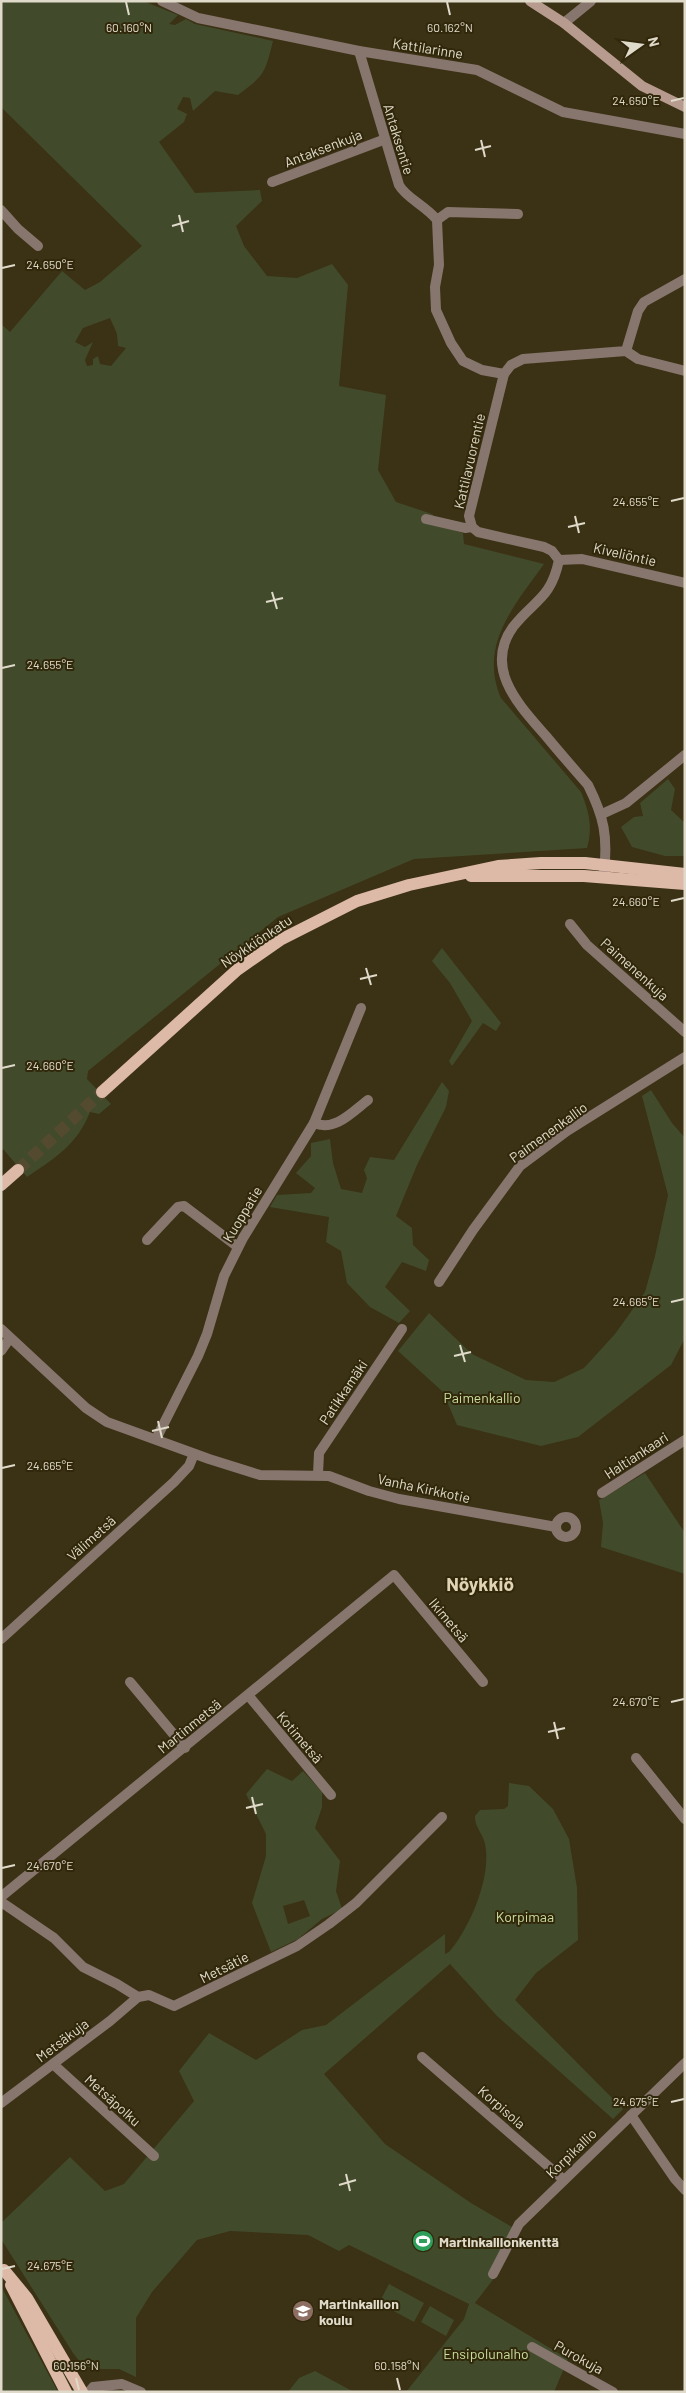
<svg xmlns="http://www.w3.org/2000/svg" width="686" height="2393" viewBox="0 0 686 2393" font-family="Barlow,sans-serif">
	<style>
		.green { fill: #414b2b; fill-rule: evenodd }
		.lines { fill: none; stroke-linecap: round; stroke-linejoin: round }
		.primary-tunnel { stroke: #544a30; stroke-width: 12; stroke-dasharray: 12 6; stroke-linecap: butt }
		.street { stroke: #87766d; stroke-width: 10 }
		.secondary { stroke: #b79b8e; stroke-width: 10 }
		.primary { stroke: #ddb9a7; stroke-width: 12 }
		.ticks { fill: none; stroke: #e0daca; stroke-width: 2 }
		.labels { text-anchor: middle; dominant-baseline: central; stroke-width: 4; stroke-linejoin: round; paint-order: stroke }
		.street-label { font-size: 14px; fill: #e0daca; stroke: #31270a }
		.park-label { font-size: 14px; fill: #cadf9f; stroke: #31270a }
		.poi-label { font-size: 14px; font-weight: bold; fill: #e0daca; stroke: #31270a; text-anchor: start }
		.district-label { font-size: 19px; font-weight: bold; fill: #e0d4b4; stroke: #31270a }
		.ticks-label { font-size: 12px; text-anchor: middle; fill: #e0daca; stroke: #31270a; stroke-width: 4; stroke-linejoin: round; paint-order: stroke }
	</style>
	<rect width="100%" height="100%" fill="#3b3115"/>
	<!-- green -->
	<g class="green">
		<path d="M1,1H143L178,15L169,24L175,25L186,19L195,24L273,41C265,73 265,75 238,95L215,91L193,111L190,98L183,97L177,109L187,114L184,122L159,142L195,193L260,190L262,201L236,226L244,246L267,276L297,278L332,264L348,285L339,386L386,395L378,470L396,502L432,514L443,527L463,533L464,544L544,564C515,605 478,645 501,698L581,792C589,811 593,828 587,848L414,859L278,917L88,1071L87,1079L111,1104L99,1114L90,1112C77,1145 55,1158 27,1177L3,1149L1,1151V324L10,332L62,271L85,290L100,282L142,246L1,107ZM110,318L117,334L118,346L126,348L111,366L100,364L98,356L93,359V365L87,366L85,360L93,342L85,347L75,342L83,328Z"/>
		<polygon points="668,779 675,789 671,810 685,823 685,856 665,856 632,847 621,827 634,817 643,816 640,803"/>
		<polygon points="442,948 501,1023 496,1031 483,1023 452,1066 449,1061 472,1021 450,983 432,961"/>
		<polygon points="442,1082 449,1091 446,1107 417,1165 396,1216 412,1228 413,1245 429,1260 426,1271 402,1262 385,1287 410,1311 399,1323 370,1307 347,1283 341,1251 326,1242 329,1217 270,1207 277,1195 311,1193 315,1188 296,1173 311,1156 311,1143 330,1139 333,1163 341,1189 362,1193 367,1178 364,1170 370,1157 394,1160"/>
		<polygon points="651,1090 672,1123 685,1138 685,1338 671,1365 578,1437 541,1446 457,1425 443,1392 398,1351 429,1313 472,1354 526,1380 554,1382 584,1368 615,1334 645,1292 655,1256 668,1195 642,1096"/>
		<polygon points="645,1473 685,1533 685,1574 601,1547 603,1523 599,1500"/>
		<path d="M267,1769L292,1781L303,1771L322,1792V1807L315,1828L340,1861L336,1891L342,1909L322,1919L298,1939L271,1952L252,1903L266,1856V1834L246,1794ZM304,1900L310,1916L288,1924L283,1906Z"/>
		<path d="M509,1783L529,1786L553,1809L569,1839L577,1888L578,1940L536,1973L515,2000L623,2109L613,2119L497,2016L450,1964L324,2074L385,2144L471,2203L512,2227L495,2277L475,2303L568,2359L554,2392H406L464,2319L469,2304L349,2245L339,2251L308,2235L230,2231L197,2240L152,2292L136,2318V2377L119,2369H101L83,2366L73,2353L1,2239V2223L70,2157L105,2191L124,2184L194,2101L179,2071L209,2033L256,2060L302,2030L326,2025L445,1934V1954L449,1952C470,1928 492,1876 485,1844C483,1834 474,1826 475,1816L480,1810L504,1809L508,1806Z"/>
		<polygon points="389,2284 424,2303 414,2322 379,2303"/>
		<polygon points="1,2286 58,2392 1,2392"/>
		<polygon points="430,2306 454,2320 446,2336 421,2322"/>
		<polygon points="315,2371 354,2392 288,2392 299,2378"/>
	</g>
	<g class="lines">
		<!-- primary-tunnel -->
		<polyline class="primary-tunnel" points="18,1170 102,1092"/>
		<!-- street -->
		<g class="street">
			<polyline points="162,1 198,18 359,51 477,70 563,112 685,134"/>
			<polyline points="564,23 591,1"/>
			<path d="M359,51L399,185C406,198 426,206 437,220"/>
			<polyline points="272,182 383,140"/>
			<polyline points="1,210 18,229 38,246"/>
			<polyline points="626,351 638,359 685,371"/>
			<polyline points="504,374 482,370 463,361 451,343 436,310 435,287 439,265 437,220 448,212 518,214"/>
			<polyline points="426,519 465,528 472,527"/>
			<polyline points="559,560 582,559 685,583"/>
			<polyline points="602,814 626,803 685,755"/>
			<path d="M604,872C608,836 604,817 588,785C574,769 560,753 546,736C520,706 483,669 513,627C534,600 551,599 559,560L552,551L544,547L478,532L472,527L469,516L504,374L511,365L523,359L626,351L638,311L644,302L685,279"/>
			<polyline points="570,924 587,945 685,1032"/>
			<path d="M314,1123C335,1132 352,1112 368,1100"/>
			<polyline points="147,1240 178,1207 184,1206 238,1247"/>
			<polyline points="439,1282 473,1230 520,1166 567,1131 685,1057"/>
			<polyline points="1,1329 86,1408 107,1422 209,1459 260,1475 329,1476 369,1491 399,1499 556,1527"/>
			<polyline points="1,1351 10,1338"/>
			<polyline points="156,1439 198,1356 207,1334 224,1276 243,1238 314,1123 361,1008"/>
			<polyline points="318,1474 319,1453 402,1329"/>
			<polyline points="602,1493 685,1440"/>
			<circle cx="566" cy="1527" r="10"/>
			<polyline points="1,1639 174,1482 189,1466 194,1454"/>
			<polyline points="130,1682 185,1748"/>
			<polyline points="248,1695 331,1795"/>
			<polyline points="636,1758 685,1819"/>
			<polyline points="1,1897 394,1575 483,1682"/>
			<polyline points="1,1902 54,1938 83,1967 117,1984 138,1997 149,1995 174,2006 297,1946 329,1924 356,1903 442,1817"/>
			<polyline points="422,2057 564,2180"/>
			<polyline points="53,2064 154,2156"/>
			<polyline points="1,2103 110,2021 138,1997"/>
			<polyline points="631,2115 675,2179 685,2190"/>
			<polyline points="493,2274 519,2224 685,2063"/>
			<polyline points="532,2347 613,2392"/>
			<polyline points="89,2392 93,2387 122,2384 141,2392"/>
		</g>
		<!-- secondary -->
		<polyline class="secondary" points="530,1 564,23 642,86 685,107"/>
		<!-- primary -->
		<g class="primary">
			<polyline points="471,876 584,876 685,884"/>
			<polyline points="102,1092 237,970 280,940 357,901 409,885 498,866 541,863 585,863 685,874"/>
			<polyline points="1,1185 18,1170"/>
			<polyline points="4,2270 27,2298 82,2392"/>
			<polyline points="11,2285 66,2392"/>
		</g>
	</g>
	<!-- ticks -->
	<path class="ticks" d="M126,2L129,15M447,2L450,15M671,101L684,98M481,140L485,157M475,150L491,146M179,215L183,232M172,226L189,221M2,268L15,265M671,501L684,498M575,516L579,533M568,527L585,523M272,592L277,609M266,602L283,598M2,668L15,665M671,901L684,898M366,968L371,985M360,979L377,975M2,1068L15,1065M671,1302L684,1299M460,1345L465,1362M454,1356L471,1352M158,1421L162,1438M152,1431L169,1427M2,1468L15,1465M671,1702L684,1699M554,1722L558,1739M548,1732L565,1728M252,1797L256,1814M246,1808L263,1804M2,1868L15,1865M671,2102L684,2099M346,2174L350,2191M339,2185L356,2180M2,2269L15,2266M76,2378L79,2390M397,2378L400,2390"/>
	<!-- icons -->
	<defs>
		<g id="stadium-disc" transform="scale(1.125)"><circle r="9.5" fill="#2e9e5b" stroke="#31270a"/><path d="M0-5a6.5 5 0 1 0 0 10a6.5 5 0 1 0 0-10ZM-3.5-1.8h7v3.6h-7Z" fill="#fff"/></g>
		<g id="school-disc" transform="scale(1.125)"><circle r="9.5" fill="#8d6e63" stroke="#31270a"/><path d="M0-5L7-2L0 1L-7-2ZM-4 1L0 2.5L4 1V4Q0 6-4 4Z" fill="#fff"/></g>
	</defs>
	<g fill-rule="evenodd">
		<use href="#stadium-disc" x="423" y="2241"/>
		<use href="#school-disc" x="303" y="2311"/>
	</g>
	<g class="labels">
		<!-- street labels -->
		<g class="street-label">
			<text transform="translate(428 48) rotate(9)">Kattilarinne</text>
			<text transform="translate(399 139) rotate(73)">Antaksentie</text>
			<text transform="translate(323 148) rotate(-21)">Antaksenkuja</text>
			<text transform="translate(469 461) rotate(-77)">Kattilavuorentie</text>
			<text transform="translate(625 554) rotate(13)">Kiveliöntie</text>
			<text transform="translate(256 941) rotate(-34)">Nöykkiönkatu</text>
			<text transform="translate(635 969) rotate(42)">Paimenenkuja</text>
			<text transform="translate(548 1132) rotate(-36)">Paimenenkallio</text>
			<text transform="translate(242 1214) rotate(-59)">Kuoppatie</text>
			<text transform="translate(343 1392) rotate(-56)">Patikkamäki</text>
			<text transform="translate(636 1455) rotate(-33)">Haltiankaari</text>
			<text transform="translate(424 1488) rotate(12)">Vanha Kirkkotie</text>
			<text transform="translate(91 1538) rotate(-42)">Välimetsä</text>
			<text transform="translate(449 1620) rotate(50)">Ikimetsä</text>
			<text transform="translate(189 1726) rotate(-39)">Martinmetsä</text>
			<text transform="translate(300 1737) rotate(50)">Kotimetsä</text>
			<text transform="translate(224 1967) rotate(-27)">Metsätie</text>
			<text transform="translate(62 2040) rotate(-37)">Metsäkuja</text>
			<text transform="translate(113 2100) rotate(42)">Metsäpolku</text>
			<text transform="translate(502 2107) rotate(41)">Korpisola</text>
			<text transform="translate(571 2153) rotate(-44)">Korpikallio</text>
			<text transform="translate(579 2357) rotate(29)">Purokuja</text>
		</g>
		<!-- park labels -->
		<g class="park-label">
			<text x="482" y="1397">Paimenkallio</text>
			<text x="525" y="1916">Korpimaa</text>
			<text x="486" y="2353">Ensipolunalho</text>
		</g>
		<!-- poi labels -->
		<g class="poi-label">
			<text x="439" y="2241">Martinkallionkenttä</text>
			<text x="319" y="2303">Martinkallion<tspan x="319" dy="16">koulu</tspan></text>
		</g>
		<!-- district labels -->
		<g class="district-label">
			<text x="480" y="1583">Nöykkiö</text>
		</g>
	</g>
	<g class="ticks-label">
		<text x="129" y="32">60.160°N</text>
		<text x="450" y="32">60.162°N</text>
		<text x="636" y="105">24.650°E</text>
		<text x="50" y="269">24.650°E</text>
		<text x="636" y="506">24.655°E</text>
		<text x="50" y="669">24.655°E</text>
		<text x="636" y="906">24.660°E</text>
		<text x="50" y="1070">24.660°E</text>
		<text x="636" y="1306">24.665°E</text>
		<text x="50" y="1470">24.665°E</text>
		<text x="636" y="1706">24.670°E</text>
		<text x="50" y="1870">24.670°E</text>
		<text x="636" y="2106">24.675°E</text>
		<text x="50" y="2270">24.675°E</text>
		<text x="76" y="2370">60.156°N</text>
		<text x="397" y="2370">60.158°N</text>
	</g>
	<!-- border -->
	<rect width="686" height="2393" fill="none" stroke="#e0daca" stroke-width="5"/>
	<!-- north arrow -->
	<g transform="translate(641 45) rotate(76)" stroke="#31270a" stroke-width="4" paint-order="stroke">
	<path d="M0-4L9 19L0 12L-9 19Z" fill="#e0daca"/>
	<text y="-8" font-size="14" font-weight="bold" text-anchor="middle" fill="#e0daca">N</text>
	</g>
</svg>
